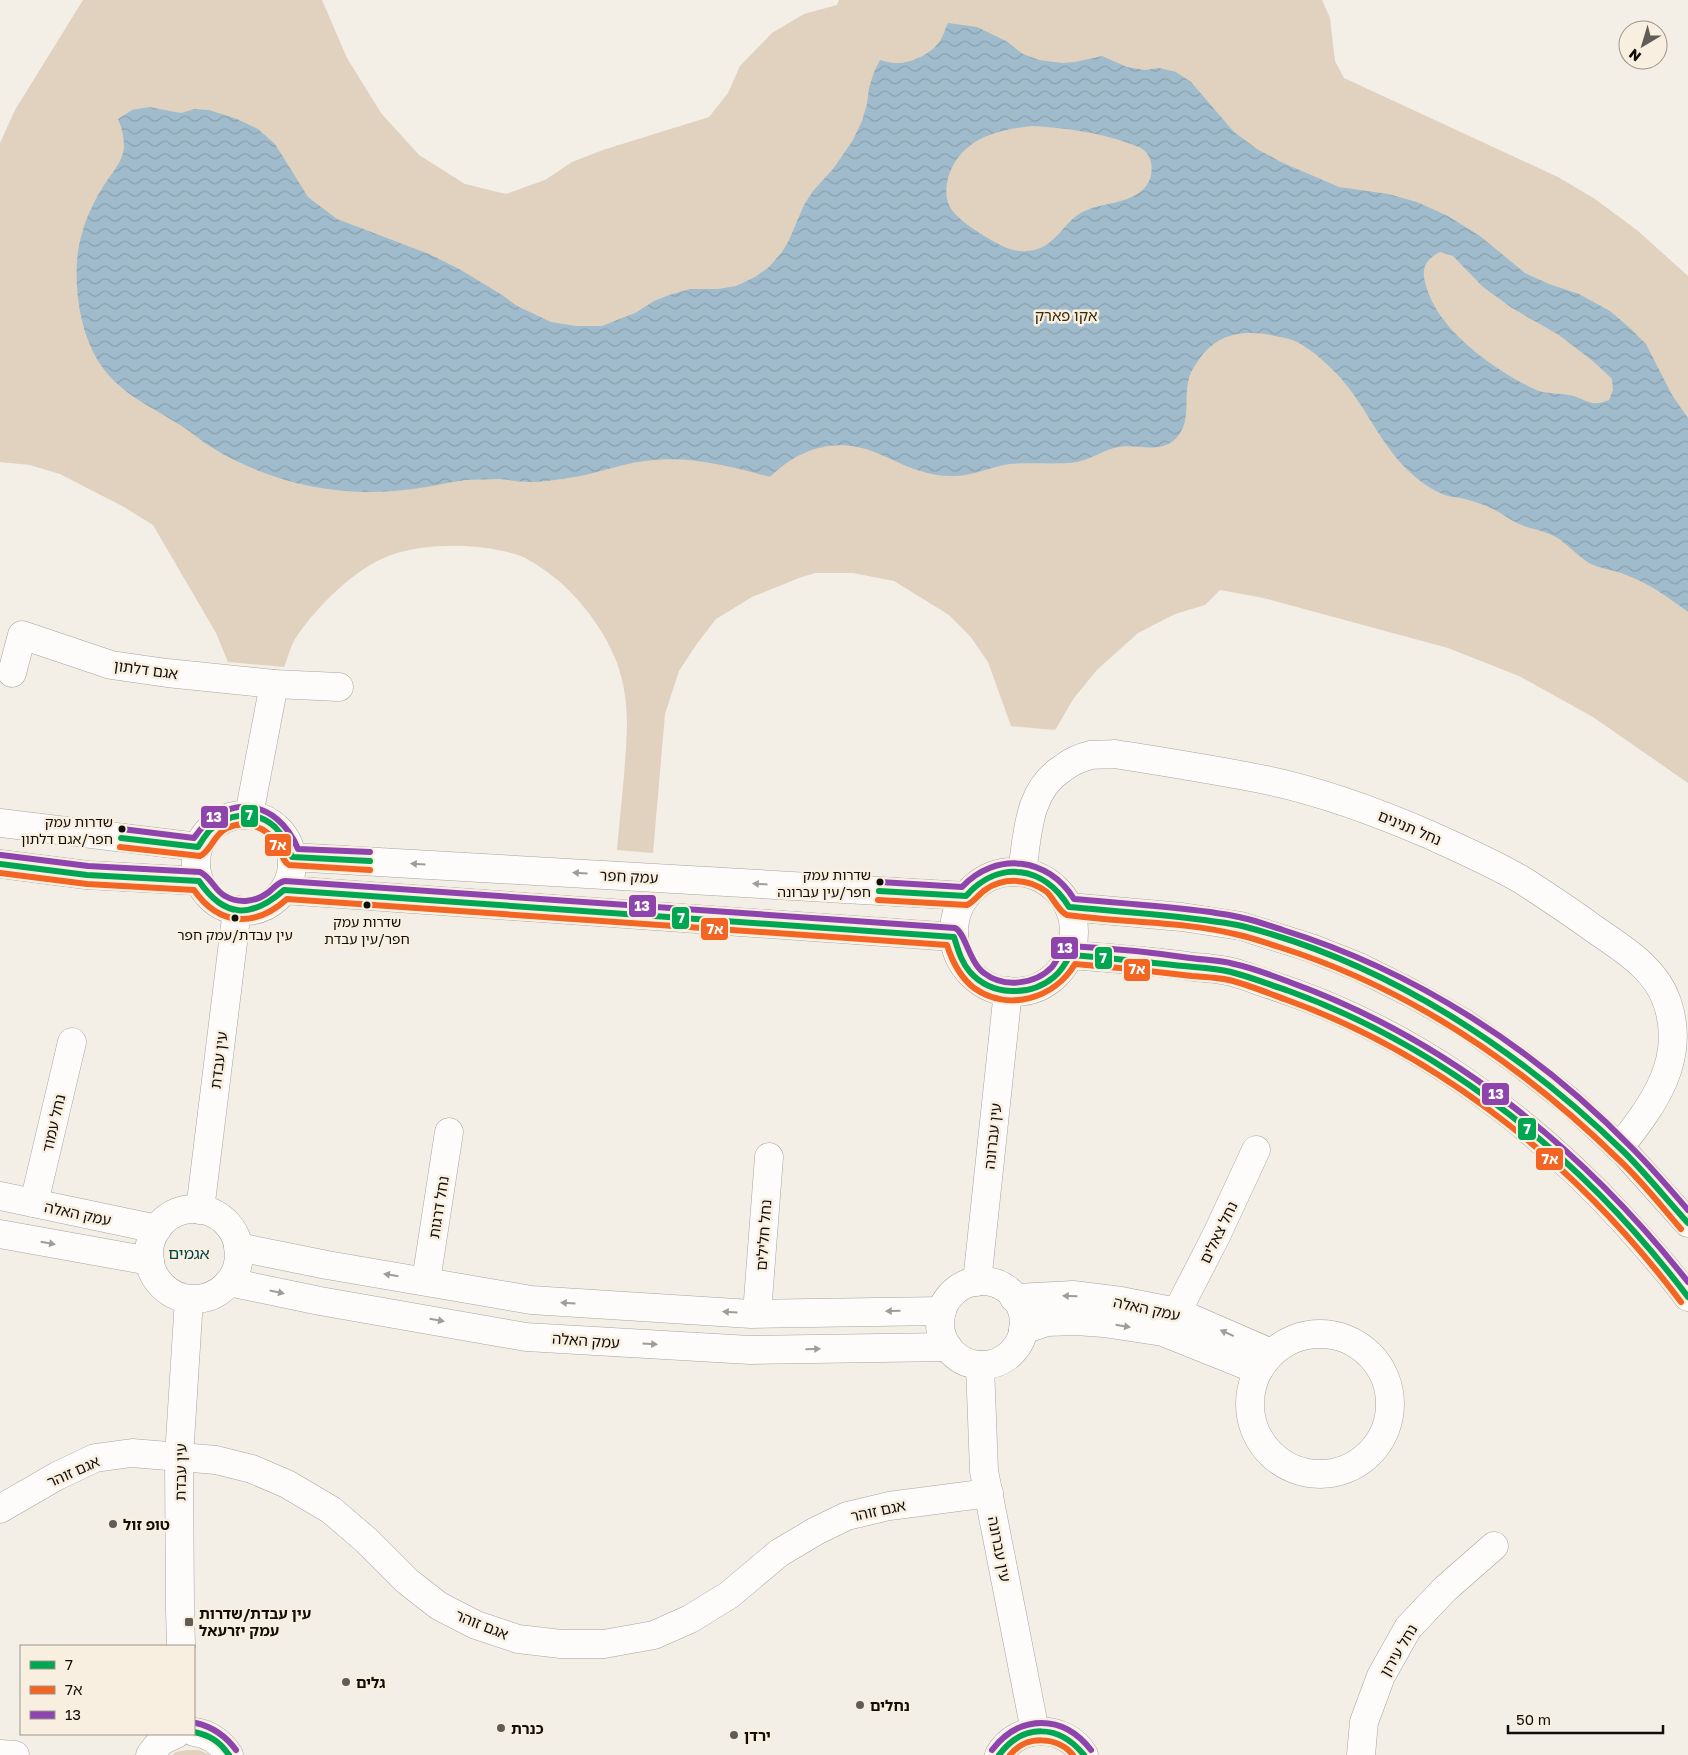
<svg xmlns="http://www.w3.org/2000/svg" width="1688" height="1755" viewBox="0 0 1688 1755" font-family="'Golos Text','Noto Sans Hebrew',sans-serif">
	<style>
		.green { fill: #e0d2be }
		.water { fill: url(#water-waves); fill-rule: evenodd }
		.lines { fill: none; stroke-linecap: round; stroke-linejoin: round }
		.minor-casing { stroke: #a8a49e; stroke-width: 29 }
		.major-casing { stroke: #a8a49e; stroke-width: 29 }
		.minor { stroke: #fdfcfb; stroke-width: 28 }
		.major { stroke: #fdfcfb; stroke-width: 28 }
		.bus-1-casing { stroke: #f9efe0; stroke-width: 10 }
		.bus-2-casing { stroke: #f9efe0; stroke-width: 10 }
		.bus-3-casing { stroke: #f9efe0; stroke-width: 10 }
		.bus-1 { stroke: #00a651; stroke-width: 6 }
		.bus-2 { stroke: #f26522; stroke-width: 6 }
		.bus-3 { stroke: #8e44ad; stroke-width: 6 }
		.oneway { fill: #9f9c9a }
		.bus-dot { fill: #110d08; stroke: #f9efe0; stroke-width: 2 }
		.poi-dot { fill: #605c56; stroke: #f9efe0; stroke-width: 2 }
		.labels { text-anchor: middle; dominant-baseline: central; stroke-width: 5; stroke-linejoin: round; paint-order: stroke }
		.bus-label { font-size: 14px; fill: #110d08; stroke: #f9efe0; text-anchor: end }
		.park-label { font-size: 15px; fill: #382605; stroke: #f9efe0 }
		.street-label { font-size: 15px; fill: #110d08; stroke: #f9efe0 }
		.poi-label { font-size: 15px; font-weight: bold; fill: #110d08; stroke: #f9efe0; text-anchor: start }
		.neighbourhood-label { font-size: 16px; fill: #004348; stroke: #f9efe0 }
		.line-badge { stroke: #f9efe0; stroke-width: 2 }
		.badge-label { font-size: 14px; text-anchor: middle; font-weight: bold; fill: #fff }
	</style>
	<defs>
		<pattern id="water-waves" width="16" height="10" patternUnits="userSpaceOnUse" patternTransform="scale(1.25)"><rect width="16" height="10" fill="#a0bccc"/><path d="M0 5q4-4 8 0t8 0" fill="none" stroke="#89a0ae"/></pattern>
	</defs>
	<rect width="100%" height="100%" fill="#f3eee6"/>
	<!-- green -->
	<g class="green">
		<path d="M83,0H322L347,58L381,113L419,155L465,184L506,194L545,180L572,162L603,150L709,117L728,93L740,66L772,33L804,14L837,5L839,0H1322L1330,18L1335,61L1344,78L1558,177L1595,199L1638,231L1688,276V783L1593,717L1519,676L1448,648L1264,598L1220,590L1205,605L1175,614L1138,633L1097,670L1074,698L1055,730L1011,726L988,662L970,636L949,615L894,581L853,573H815L799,578L752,597L716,619L696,645L679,671L665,714L653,853L617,850C619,825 622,800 624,775C627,734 631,703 617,663C602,624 572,587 537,565C532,562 526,558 521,556C483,543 428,542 391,555C355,568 316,607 295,639C290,647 288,658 284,667L228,662L216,633L153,525L124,507L60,474L30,465L0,462V143L15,110Z"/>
		<polygon points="188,1750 199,1750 210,1755 172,1755 176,1752"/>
	</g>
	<!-- water -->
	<path class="water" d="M948,23L977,27L1006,41L1023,54L1039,60L1062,63L1075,62L1102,56L1127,67L1145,70L1159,68L1176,72L1191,82L1234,132L1257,149L1281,162L1339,187L1388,194L1417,202L1448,216L1480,236L1525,273L1549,284L1579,294L1610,311L1631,329L1646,344L1672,395L1688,418V612C1669,598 1649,583 1626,575C1615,570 1600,569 1589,563C1578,556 1569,546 1559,539C1546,530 1531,530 1517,523C1509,519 1501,513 1493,509C1483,504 1472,501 1461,498C1456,497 1450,497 1445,495C1434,491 1420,482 1412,474C1388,453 1374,424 1356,398C1345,381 1330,366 1314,353C1306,347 1296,340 1285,338C1254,331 1226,328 1203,354C1198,361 1191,370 1189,378C1183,399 1193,425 1173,441C1158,453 1136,444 1119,447C1105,449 1092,459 1077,462C1055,465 1033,462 1010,464C990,467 971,477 950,476C924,476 900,463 877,453C837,436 799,448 770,477C729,466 688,455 645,461C619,464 594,475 568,478C556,480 542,482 529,482C520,482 510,480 500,479C489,479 477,480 466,480C448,482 431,487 413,489C342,499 271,484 211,447C201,441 193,433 183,427C143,401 106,389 88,340C76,309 72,262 83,230C87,216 94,202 101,190C109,176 123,163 124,147C124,137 122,128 118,119L132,110L149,107L181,113L194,109L209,110L237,119L258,129L275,144L308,197L337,219L429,254L461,270L502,295L517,306L551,322L576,326H602L635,313L654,301L669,295L690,289H718L736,286L755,277L769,267L782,252L789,240L804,205L813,191L833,169L853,140L862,121L867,104L869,88L874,72L880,60C885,61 890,63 895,63C911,64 931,54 940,41C943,36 945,29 948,23ZM1032,126C1065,128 1097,132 1128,143C1133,145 1138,146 1142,149C1153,155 1154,173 1148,183C1137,203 1106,202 1087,210C1065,218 1058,245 1034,250C1017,254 1002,247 988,238C977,232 956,218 950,207C945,198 946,187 948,178C960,139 996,130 1032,126ZM1440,252L1453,256L1483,287L1512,308L1559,335L1594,362L1612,379L1613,390L1609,400C1589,408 1588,399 1569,395C1559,393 1548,394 1539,391C1531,388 1522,383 1515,379C1480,358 1438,327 1426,286C1421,270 1424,260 1440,252Z"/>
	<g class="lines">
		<!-- minor casing -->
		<g class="minor-casing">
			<g id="minor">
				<polyline points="12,673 22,635 111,665 167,673 274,684 339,687"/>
				<polyline points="249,815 274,684"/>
				<circle cx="244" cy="863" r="48"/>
				<polyline points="0,823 198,847"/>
				<polyline points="292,857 966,896"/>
				<polyline points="0,864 87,875 199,881"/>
				<path d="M1022,872C1028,834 1027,791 1063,768C1071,762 1082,757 1091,755C1099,754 1107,755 1115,754C1165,762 1216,770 1266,780C1323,792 1377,812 1430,835C1461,849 1493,863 1522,880C1545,895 1568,910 1590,926C1619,947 1655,966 1667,1002C1687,1060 1653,1105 1619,1148"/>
				<circle cx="1014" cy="932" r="60"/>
				<polyline points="284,890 954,937"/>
				<polyline points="1069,907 1182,917 1241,926 1311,948 1359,967 1411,993 1464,1023 1518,1061 1569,1101 1626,1154 1688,1223"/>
				<path d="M1070,955C1112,958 1153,961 1194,967C1207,968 1220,969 1232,972C1244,975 1256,980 1268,984C1407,1028 1527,1115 1625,1222C1647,1247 1669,1271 1688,1297"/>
				<polyline points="0,1196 157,1229"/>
				<polyline points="34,1203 72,1042"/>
				<circle cx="194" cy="1254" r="45"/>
				<polyline points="200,1210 237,910"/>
				<polyline points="0,1234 150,1261"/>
				<polyline points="238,1247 327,1265 531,1300 751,1314 942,1311"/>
				<polyline points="426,1281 449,1132"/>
				<circle cx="982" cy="1323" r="42"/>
				<polyline points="229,1282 320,1301 526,1337 750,1350 948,1347"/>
				<polyline points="977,1282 1008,991"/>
				<polyline points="1014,1298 1073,1295 1121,1301 1177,1312 1271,1353"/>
				<polyline points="1177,1312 1217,1234 1256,1150"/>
				<polyline points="757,1313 769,1157"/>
				<polyline points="1023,1330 1047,1322 1076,1321 1104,1323 1163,1332 1258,1370"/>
				<circle cx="1320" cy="1404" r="70"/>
				<polyline points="980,1365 984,1471 1035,1731"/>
				<polyline points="0,1509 57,1476 95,1458 132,1453 216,1460 252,1469 287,1484 331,1510 366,1540 407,1581 439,1606 476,1625 518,1639 561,1644 604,1644 654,1635 690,1619 729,1595 779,1553 816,1531 847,1516 889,1506 989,1493"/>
				<polyline points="181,1646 180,1610 179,1457 189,1299"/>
				<polyline points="1361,1755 1364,1722 1381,1676 1408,1628 1445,1589 1494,1546"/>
			</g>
		</g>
		<!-- major casing -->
		<g class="major-casing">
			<g id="major">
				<path d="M194,1732C210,1734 220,1742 229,1755"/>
				<polyline points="0,1754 15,1755"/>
				<polyline points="150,1755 161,1741 176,1734"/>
				<path d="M999,1755C1017,1723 1066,1724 1084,1755"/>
			</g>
		</g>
		<!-- minor -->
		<use href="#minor" class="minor"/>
		<!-- major -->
		<use href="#major" class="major"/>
		<!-- bus-1 casing -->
		<g class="bus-1-casing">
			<g id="bus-1">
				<path d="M121,838L198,847C201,842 205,836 209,831C227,813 255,809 275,827C283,835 288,846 292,857L370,861"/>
				<path d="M0,864L87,875L199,881C224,918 251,919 284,890L954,937C958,949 961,962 970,972C991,996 1030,997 1054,977C1061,971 1066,963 1070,955C1112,958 1153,963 1194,967C1207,968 1219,969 1231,972C1251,977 1270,985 1289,991C1449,1049 1586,1162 1688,1297"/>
				<path d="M879,891L966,896C999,859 1044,866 1069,907C1114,911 1160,914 1204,920C1217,922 1230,923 1242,926C1388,963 1518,1049 1625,1153C1647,1175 1667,1200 1688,1223"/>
				<path d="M194,1732C210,1735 220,1742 229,1755"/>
				<path d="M999,1755C1023,1723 1059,1724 1084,1755"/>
			</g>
		</g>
		<!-- bus-2 casing -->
		<g class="bus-2-casing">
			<g id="bus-2">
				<path d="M120,847L200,856C211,851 214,834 227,828C246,819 267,827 278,845C282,852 282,861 289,865L370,870"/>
				<path d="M0,873L87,884L194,890C219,926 255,928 287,899L947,945C952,961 960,977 974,988C1008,1012 1054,999 1075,964C1114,967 1153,971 1192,976C1204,977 1217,977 1229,980C1249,985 1268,993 1287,1000C1445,1057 1581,1169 1681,1302"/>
				<path d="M878,900L967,905C974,902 979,894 985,890C1003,877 1029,878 1047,892C1054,899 1058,911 1067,915C1124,923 1183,921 1239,935C1253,938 1266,943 1279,947C1409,988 1521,1064 1618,1159C1641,1180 1661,1206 1681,1229"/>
				<path d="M1010,1755C1025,1735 1058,1736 1073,1755"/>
			</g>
		</g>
		<!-- bus-3 casing -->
		<g class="bus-3-casing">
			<g id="bus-3">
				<path d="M122,829L194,838C225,792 277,798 298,849L370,852"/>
				<path d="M1,855L88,866L200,872C211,877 215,891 225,896C239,904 256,902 269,892C274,888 278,882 285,881L955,928C965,932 969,962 984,973C1003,988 1035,985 1052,967C1058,960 1060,949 1069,946C1109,948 1150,952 1190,958C1205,960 1220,960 1234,964C1254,968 1273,976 1292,983C1451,1041 1584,1150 1688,1282"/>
				<path d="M880,882L962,887C996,851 1048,857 1074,899C1119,903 1165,906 1210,912C1221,914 1232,915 1243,918C1257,921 1270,926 1283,930C1415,971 1536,1049 1632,1148C1652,1168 1670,1189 1688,1210"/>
				<path d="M196,1723C213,1727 225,1735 236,1750"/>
				<path d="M992,1750C1020,1714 1063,1714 1091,1750"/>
			</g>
		</g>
		<!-- bus-1 -->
		<use href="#bus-1" class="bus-1"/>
		<!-- bus-2 -->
		<use href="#bus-2" class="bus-2"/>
		<!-- bus-3 -->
		<use href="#bus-3" class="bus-3"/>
	</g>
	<!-- one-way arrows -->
	<defs><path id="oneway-solid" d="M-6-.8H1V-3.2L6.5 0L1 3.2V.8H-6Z" transform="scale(1.25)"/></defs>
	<g class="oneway">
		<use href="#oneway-solid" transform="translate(418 864) rotate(-177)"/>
		<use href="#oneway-solid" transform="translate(580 873) rotate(-177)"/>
		<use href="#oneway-solid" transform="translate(760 884) rotate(-177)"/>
		<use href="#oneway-solid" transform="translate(48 1243) rotate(10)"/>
		<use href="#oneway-solid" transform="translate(391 1275) rotate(-171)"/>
		<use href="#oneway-solid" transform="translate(277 1292) rotate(12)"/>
		<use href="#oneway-solid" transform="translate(1070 1296) rotate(-178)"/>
		<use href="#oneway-solid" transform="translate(568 1303) rotate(-176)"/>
		<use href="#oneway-solid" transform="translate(893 1311) rotate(179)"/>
		<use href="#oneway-solid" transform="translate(730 1312) rotate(-177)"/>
		<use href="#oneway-solid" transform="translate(437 1320) rotate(10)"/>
		<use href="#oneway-solid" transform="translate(1123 1326) rotate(9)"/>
		<use href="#oneway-solid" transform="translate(1227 1333) rotate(-156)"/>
		<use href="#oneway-solid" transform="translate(650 1344) rotate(3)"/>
		<use href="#oneway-solid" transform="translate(813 1349) rotate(-1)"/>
	</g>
	<!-- markers -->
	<g class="bus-dot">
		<circle cx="122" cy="829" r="4.5"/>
		<circle cx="880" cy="882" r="4.5"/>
		<circle cx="367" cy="905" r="4.5"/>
		<circle cx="235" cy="918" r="4.5"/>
	</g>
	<g class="poi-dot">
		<circle cx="113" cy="1524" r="5"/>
		<rect x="184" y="1617" width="10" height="10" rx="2.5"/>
		<circle cx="346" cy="1682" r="5"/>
		<circle cx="860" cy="1705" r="5"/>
		<circle cx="501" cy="1728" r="5"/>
		<circle cx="734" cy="1735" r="5"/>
	</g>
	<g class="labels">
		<!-- bus labels -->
		<g class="bus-label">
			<text x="113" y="821">שדרות עמק<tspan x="113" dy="17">חפר/אגם דלתון</tspan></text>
			<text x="871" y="874">שדרות עמק<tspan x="871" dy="17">חפר/עין עברונה</tspan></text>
			<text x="367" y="921" text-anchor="middle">שדרות עמק<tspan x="367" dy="17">חפר/עין עבדת</tspan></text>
			<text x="235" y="934" text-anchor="middle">עין עבדת/עמק חפר</text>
		</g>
		<!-- park labels -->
		<g class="park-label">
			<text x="1066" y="315">אקו פארק</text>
		</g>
		<!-- street labels -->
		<g class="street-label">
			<text transform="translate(146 669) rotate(8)">אגם דלתון</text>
			<text transform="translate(1410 827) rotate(23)">נחל תנינים</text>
			<text transform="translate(629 876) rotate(3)">עמק חפר</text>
			<text transform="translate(218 1060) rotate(-83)">עין עבדת</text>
			<text transform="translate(53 1123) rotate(-77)">נחל עמוד</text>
			<text transform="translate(992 1136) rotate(-84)">עין עברונה</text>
			<text transform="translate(438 1207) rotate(-81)">נחל דרגות</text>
			<text transform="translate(78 1213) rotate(12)">עמק האלה</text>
			<text transform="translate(1218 1232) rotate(-64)">נחל צאלים</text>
			<text transform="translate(763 1235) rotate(-86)">נחל חלילים</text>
			<text transform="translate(1147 1308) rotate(12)">עמק האלה</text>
			<text transform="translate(586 1340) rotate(4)">עמק האלה</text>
			<text transform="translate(73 1471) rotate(-24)">אגם זוהר</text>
			<text transform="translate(180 1472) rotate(-89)">עין עבדת</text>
			<text transform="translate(878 1510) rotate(-12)">אגם זוהר</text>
			<text transform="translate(1000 1549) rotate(79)">עין עברונה</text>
			<text transform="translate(482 1624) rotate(22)">אגם זוהר</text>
			<text transform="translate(1398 1650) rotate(-59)">נחל עירון</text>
		</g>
		<!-- poi labels -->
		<g class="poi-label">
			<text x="123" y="1524">טופ זול</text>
			<text x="199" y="1613">עין עבדת/שדרות<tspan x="199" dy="17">עמק יזרעאל</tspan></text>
			<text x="356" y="1682">גלים</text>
			<text x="870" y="1705">נחלים</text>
			<text x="511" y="1728">כנרת</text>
			<text x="744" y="1735">ירדן</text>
		</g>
		<!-- neighbourhood labels -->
		<g class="neighbourhood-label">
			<text x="189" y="1253">אגמים</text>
		</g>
	</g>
	<g class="line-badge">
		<rect x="240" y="804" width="19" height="24" rx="5" fill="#00a651"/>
		<rect x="200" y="805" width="29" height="24" rx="5" fill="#8e44ad"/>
		<rect x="264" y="833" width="28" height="24" rx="5" fill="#f26522"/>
		<rect x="628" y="894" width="29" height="24" rx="5" fill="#8e44ad"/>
		<rect x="671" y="906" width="19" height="24" rx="5" fill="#00a651"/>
		<rect x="700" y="917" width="29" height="24" rx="5" fill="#f26522"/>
		<rect x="1050" y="936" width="29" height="24" rx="5" fill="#8e44ad"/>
		<rect x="1094" y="946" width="19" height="24" rx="5" fill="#00a651"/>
		<rect x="1123" y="958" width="28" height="24" rx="5" fill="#f26522"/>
		<rect x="1481" y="1082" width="29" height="24" rx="5" fill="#8e44ad"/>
		<rect x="1517" y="1117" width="20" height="24" rx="5" fill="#00a651"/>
		<rect x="1535" y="1147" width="29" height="24" rx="5" fill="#f26522"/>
	</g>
	<g class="badge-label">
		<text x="249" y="820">7</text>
		<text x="214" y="822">13</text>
		<text x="278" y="850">7א</text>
		<text x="642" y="911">13</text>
		<text x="681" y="923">7</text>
		<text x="715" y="934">7א</text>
		<text x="1065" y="953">13</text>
		<text x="1103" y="963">7</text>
		<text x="1137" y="974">7א</text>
		<text x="1496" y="1099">13</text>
		<text x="1527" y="1134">7</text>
		<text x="1550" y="1164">7א</text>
	</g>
	<!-- legend -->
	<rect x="20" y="1645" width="175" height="90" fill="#f9efe0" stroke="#9c958a"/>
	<rect x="30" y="1661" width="25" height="8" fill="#00a651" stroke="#9c958a"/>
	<text x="65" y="1670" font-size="15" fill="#110d08">7</text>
	<rect x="30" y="1686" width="25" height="8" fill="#f26522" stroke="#9c958a"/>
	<text x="65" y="1695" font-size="15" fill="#110d08">7א</text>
	<rect x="30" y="1711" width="25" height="8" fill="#8e44ad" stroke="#9c958a"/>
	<text x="65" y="1720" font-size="15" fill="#110d08">13</text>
	<!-- north arrow -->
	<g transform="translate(1643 45) rotate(218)"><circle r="24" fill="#f9efe0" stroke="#9c958a"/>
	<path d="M0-4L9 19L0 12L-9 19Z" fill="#605c56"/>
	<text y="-8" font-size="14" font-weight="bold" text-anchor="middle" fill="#110d08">N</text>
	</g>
	<!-- scale -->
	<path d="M1508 1725v8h155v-8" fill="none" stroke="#110d08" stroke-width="2.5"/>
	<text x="1516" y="1725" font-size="15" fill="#110d08" stroke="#f9efe0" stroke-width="4" paint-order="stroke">50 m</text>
</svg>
